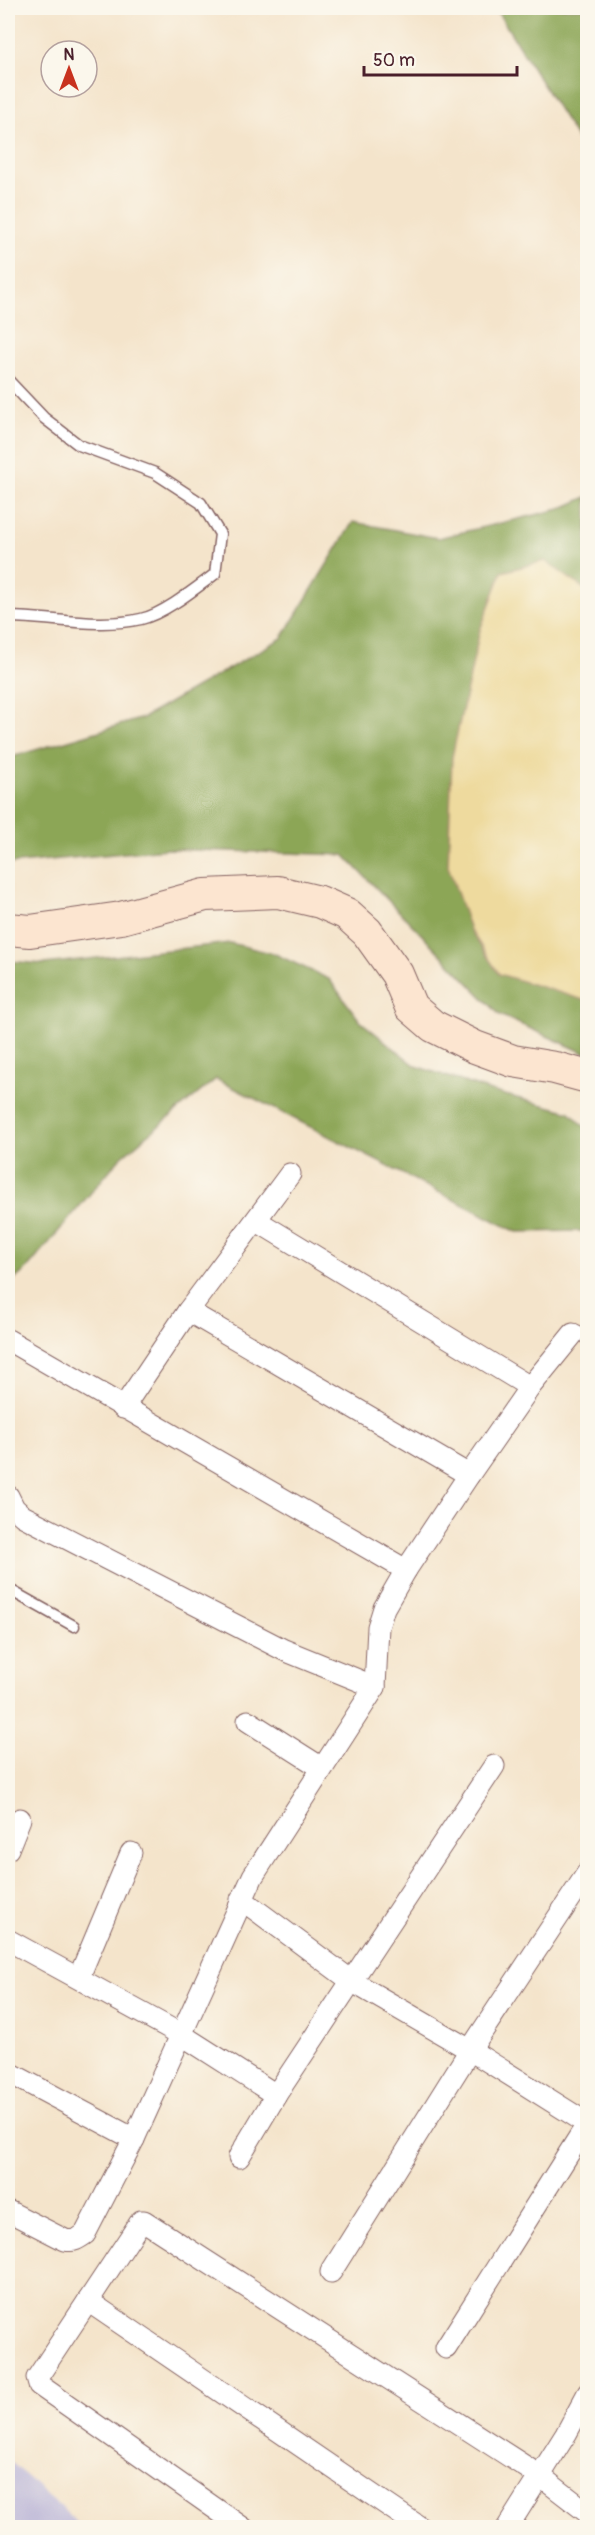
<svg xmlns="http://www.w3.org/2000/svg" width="595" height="2535" viewBox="0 0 595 2535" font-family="Pangolin,sans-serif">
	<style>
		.industrial { fill: #c5c0da }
		.forest { fill: #8ca657; stroke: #6b6241; stroke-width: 1.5 }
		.sand { fill: #eeda9e; stroke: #9c7c64; stroke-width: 1.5 }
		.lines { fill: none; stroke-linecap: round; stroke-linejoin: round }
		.service-casing { stroke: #866463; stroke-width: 13 }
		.minor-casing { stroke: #866463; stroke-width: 23 }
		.secondary-casing { stroke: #866463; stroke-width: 34 }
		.service { stroke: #fff; stroke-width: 10 }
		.minor { stroke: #fff; stroke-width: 21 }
		.secondary { stroke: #fce5d0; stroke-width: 32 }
	</style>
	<rect width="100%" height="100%" fill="#fbf7ec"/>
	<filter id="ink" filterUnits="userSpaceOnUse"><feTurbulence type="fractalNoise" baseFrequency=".0167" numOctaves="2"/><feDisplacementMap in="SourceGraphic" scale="12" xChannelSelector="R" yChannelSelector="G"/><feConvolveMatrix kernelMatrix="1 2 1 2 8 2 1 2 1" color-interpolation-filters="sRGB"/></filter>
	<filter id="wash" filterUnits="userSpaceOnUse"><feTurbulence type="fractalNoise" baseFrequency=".008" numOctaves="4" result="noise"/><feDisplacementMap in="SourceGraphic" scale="24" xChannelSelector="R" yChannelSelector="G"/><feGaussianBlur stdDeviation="1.35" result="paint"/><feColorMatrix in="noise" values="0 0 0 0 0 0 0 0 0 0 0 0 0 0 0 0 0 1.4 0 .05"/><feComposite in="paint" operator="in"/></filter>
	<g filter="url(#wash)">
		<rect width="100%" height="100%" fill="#f4e4cb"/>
		<!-- industrial -->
		<polygon class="industrial" points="8,2459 82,2527 8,2527"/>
		<!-- forest -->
		<g class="forest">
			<polygon points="495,8 587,8 587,155"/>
			<polygon points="587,497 587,1054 500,1015 344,855 167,849 8,864 8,758 143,718 282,638 353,522 438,538 560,509"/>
			<polygon points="230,943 275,954 329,979 360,1021 416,1066 494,1092 570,1112 587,1129 587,1233 582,1231 517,1232 216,1079 120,1158 27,1269 8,1285 8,961 44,964"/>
		</g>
		<!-- sand -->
		<polygon class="sand" points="545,561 587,591 587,1001 499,974 470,930 448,866 452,757 480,630 502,572"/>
	</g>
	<g filter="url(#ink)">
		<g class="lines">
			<!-- service casing -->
			<g class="service-casing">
				<g id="service">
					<path d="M8,380L44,418L79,445L155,473L201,503L220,534L215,574C196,588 164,614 141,619C97,629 52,617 8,617"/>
					<polyline points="8,1589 74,1626"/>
				</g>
			</g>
			<!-- minor casing -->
			<g class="minor-casing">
				<g id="minor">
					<polyline points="257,1221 530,1387"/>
					<polyline points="188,1311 469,1475"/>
					<polyline points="8,1340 406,1570"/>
					<polyline points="123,1408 188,1311 290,1174"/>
					<polyline points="8,1496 14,1508 23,1516 284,1650 375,1687"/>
					<polyline points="248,1721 322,1768"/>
					<polyline points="8,1849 20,1819"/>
					<polyline points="241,1899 353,1982 470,2050 588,2124"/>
					<polyline points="8,1940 182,2035 276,2095"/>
					<polyline points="79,1977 131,1853"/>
					<polyline points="8,2072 134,2139 253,1876 375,1687 378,1627 384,1608 406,1570 469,1475 530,1387 573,1334"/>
					<polyline points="239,2157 276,2095 494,1766"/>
					<path d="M8,2211L65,2240C74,2242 78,2239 85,2234L134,2139"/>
					<polyline points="331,2272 470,2050 588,1872"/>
					<polyline points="88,2301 421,2528"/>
					<polyline points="446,2348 588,2123"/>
					<polyline points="243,2528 39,2385 37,2378 141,2221 144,2221 540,2476 588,2513"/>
					<polyline points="507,2528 566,2434 588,2393"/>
				</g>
			</g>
			<!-- secondary casing -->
			<g class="secondary-casing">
				<polyline id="secondary" points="8,929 30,931 121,918 205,895 278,892 320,902 347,914 367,932 397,974 411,1007 433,1026 475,1047 513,1061 555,1068 588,1077"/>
			</g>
			<!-- service -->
			<use href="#service" class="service"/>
			<!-- minor -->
			<use href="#minor" class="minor"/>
			<!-- secondary -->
			<use href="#secondary" class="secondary"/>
		</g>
	</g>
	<!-- margin -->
	<rect width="595" height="2535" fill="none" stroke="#fbf7ec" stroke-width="30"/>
	<!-- north arrow -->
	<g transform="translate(69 69)"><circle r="28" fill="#fbf7ec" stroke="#b4a19f" stroke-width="1.5"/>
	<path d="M0-4.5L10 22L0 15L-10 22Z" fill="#c8321e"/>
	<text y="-9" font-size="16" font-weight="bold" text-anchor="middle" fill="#4a1f2b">N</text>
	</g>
	<!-- scale -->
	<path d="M364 66v9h153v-9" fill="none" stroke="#4a1f2b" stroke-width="3"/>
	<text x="373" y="66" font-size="18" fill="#4a1f2b" stroke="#fbf7ec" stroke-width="4.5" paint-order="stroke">50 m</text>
</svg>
